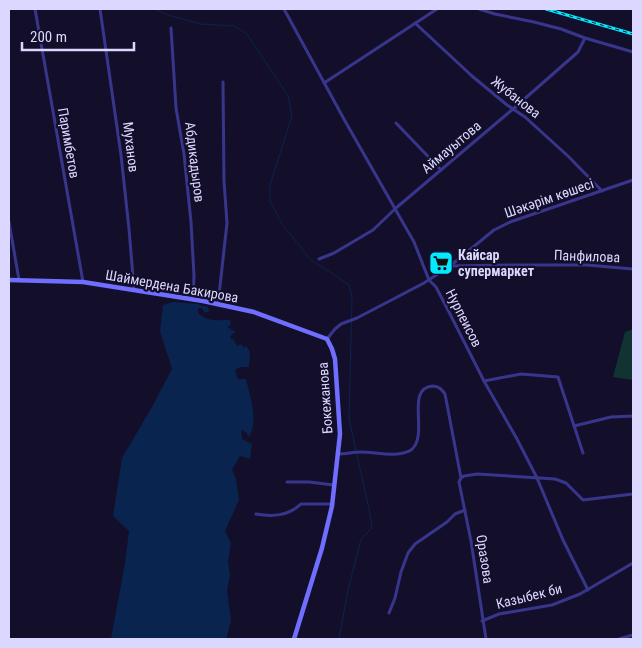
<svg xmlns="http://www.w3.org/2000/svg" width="642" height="648" viewBox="0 0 642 648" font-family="'Roboto Condensed',sans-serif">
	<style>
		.green { fill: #113433 }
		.water { fill: #09244f }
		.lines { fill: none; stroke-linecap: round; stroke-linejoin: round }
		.stream { stroke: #09244f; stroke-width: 1 }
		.street { stroke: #38368c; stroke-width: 3 }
		.secondary { stroke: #706eff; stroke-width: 4.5 }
		.rail-casing { stroke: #03eaff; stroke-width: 3 }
		.rail { stroke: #130f2a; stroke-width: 1; stroke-dasharray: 4; stroke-linecap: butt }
		.labels { text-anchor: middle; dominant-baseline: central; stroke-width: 4.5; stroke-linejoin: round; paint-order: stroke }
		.street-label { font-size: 14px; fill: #dbd7ff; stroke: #130f2a }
		.poi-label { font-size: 14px; font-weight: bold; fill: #dbd7ff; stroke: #130f2a; text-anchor: start }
	</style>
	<rect width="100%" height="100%" fill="#130f2a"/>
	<!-- green -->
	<polygon class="green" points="633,329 633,380 613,377 625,332"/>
	<!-- water -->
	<path class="water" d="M173,302L197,304L208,307L209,312H204L202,308H198V313C207,322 217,320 230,320L231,325L227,327L236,332L232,334L230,338L234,340L237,346L241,344L244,348L246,346L250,352L249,367H241L235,370L238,379H246C250,397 259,420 249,437L246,432L241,430L242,439L252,444L250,459L240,456L232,470L236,479L239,500L225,531L231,543L228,562L230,575L227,591L231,621L226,639H111L125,563L129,531L113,516L122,458L152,407L172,369L160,331L163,305Z"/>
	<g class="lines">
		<!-- stream -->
		<polyline class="stream" points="155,9 168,15 201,24 234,26 247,34 288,96 292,116 270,185 270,201 282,224 310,259 349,285 352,298 349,419 369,509 372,528 361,539 348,590 339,639"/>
		<!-- street -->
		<g class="street">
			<polyline points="35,9 83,282"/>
			<polyline points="100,9 121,155 129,229 134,289"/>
			<polyline points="284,9 345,121 414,242 429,280 436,287 449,312 484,381 517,439 537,478 563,540 588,590"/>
			<polyline points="479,9 495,14 534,22 561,29 585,38 633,52"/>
			<polyline points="415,23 472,76 507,105 525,117 569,157 602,191"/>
			<polyline points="171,28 176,108 184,154 191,222 194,276 193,300"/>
			<polyline points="324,83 437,9"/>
			<polyline points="396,123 441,170"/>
			<polyline points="9,222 19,280"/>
			<polyline points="319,259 334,253 373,230 396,208 513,109 578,52 585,38"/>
			<polyline points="452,266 510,265 587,265 633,269"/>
			<polyline points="218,304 227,223 224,181 223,82"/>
			<polyline points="327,339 335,329 341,324 357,318 424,283 450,266 494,230 510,222 633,180"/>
			<polyline points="484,381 521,374 558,377 583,453"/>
			<polyline points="574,426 611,417 633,416"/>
			<path d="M338,454C346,454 353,452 361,452C375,452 399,458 411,450C430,435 404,388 433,386C439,386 442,390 445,394L461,478"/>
			<polyline points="287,482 309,482 334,485"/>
			<path d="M256,514C273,517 288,516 301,504H332"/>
			<polyline points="389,613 395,598 401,572 408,553 415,544 447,522 455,514 465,510"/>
			<polyline points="482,621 499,614 552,605 580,594 633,563"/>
			<polyline points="486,639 471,541 459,482 461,478 464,476 477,474 555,479 566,483 583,500 633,494"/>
			<polyline points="619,639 633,635"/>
		</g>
		<!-- secondary -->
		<polyline class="secondary" points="9,280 83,282 203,301 254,312 327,339 332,349 335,359 340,434 332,506 322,548 294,639"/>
		<!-- rail casing -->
		<g class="rail-casing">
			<polyline id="rail" points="546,9 633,34"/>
		</g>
		<!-- rail -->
		<use href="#rail" class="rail"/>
	</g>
	<!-- icons -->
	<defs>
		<g id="supermarket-square" transform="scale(1.25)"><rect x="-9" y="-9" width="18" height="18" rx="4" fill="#03eaff" stroke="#130f2a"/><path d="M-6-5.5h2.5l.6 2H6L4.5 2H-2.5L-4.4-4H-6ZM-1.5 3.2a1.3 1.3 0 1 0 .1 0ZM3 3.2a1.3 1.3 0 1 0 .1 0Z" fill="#111"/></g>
	</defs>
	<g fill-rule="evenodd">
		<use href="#supermarket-square" x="441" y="263"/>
	</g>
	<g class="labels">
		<!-- street labels -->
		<g class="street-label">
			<text transform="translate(516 97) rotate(38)">Жубанова</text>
			<text transform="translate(69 143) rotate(80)">Паримбетов</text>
			<text transform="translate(131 147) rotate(83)">Муханов</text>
			<text transform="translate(451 147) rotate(-40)">Аймауытова</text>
			<text transform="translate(195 162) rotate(83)">Абдикадыров</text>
			<text transform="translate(549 198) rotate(-19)">Шәкәрім көшесі</text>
			<text transform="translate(587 256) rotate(2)">Панфилова</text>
			<text transform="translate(172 286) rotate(10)">Шаймердена Бакирова</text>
			<text transform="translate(464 318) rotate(63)">Нурпеисов</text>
			<text transform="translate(325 398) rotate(-94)">Бокежанова</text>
			<text transform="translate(485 559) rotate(81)">Оразова</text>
			<text transform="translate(529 596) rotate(-14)">Казыбек би</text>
		</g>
		<!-- poi labels -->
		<g class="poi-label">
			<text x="458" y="255">Кайсар<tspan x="458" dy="16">супермаркет</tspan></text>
		</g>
	</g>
	<!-- border -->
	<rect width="642" height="648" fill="none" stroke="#dbd7ff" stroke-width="20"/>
	<!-- scale -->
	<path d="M22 42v8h112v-8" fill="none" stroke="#dbd7ff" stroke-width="2.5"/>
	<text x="30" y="42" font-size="15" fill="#dbd7ff" stroke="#130f2a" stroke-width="4" paint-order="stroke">200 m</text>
</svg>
